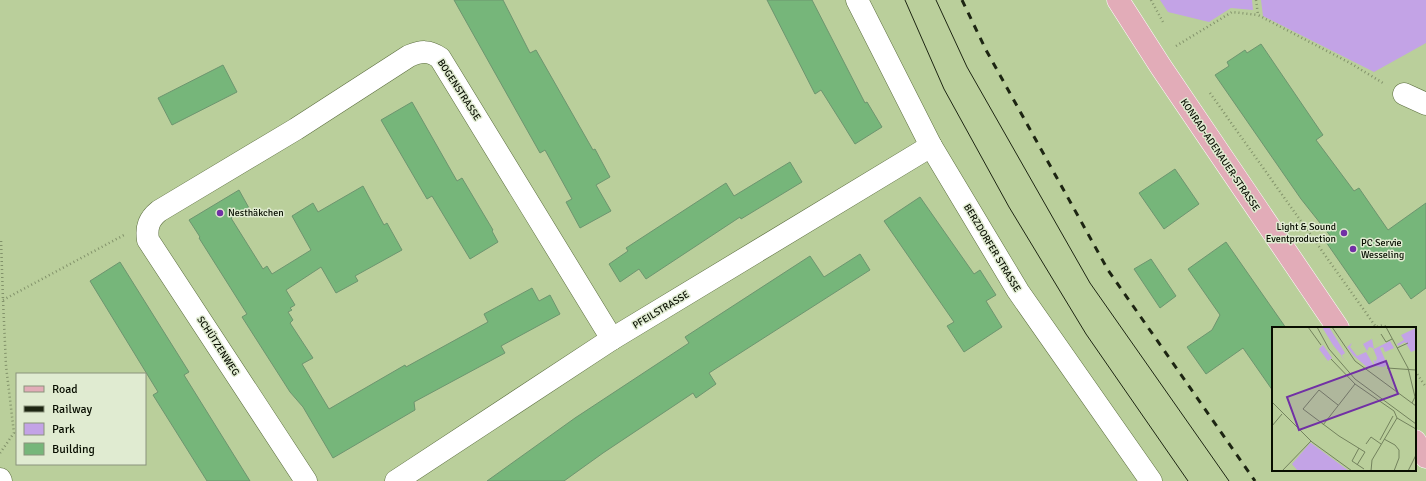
<svg xmlns="http://www.w3.org/2000/svg" width="1426" height="481" viewBox="0 0 1426 481" font-family="Signika,sans-serif">
	<style>
		.green { fill: #c3a3e6 }
		.building { fill: #76b67a; stroke: #6d956f }
		.lines { fill: none; stroke-linecap: round; stroke-linejoin: round }
		.minor-casing { stroke: #5c6e3f; stroke-width: 23 }
		.major-casing { stroke: #fff; stroke-width: 23 }
		.path { stroke: #82926a; stroke-width: 2.5; stroke-dasharray: 1 3; stroke-linecap: butt }
		.minor { stroke: #fff; stroke-width: 22 }
		.major { stroke: #e2acb8; stroke-width: 22 }
		.tram { stroke: #1d2512; stroke-width: 1 }
		.rail { stroke: #1d2512; stroke-width: 3; stroke-dasharray: 7 7; stroke-linecap: butt }
		.poi-dot { fill: #7130a5; stroke: #e0ebd1; stroke-width: 1.5 }
		.labels { text-anchor: middle; dominant-baseline: central; stroke-width: 3; stroke-linejoin: round; paint-order: stroke }
		.street-label { font-size: 10px; fill: #080e00; stroke: #e0ebd1 }
		.poi-label { font-size: 10px; fill: #080e00; stroke: #e0ebd1; text-anchor: start }
		.inset-road { fill: none; stroke: #73825d; stroke-width: 1 }
		.view { fill: #7130a5; fill-opacity: 0.15; stroke: #7130a5; stroke-width: 2 }
		.inset-edge { fill: none; stroke: #080e00; stroke-width: 2 }
	</style>
	<rect width="100%" height="100%" fill="#bacf9b"/>
	<!-- green -->
	<g class="green">
		<polygon points="1160,0 1252,0 1253,10 1231,8 1209,22 1168,12"/>
		<polygon points="1261,0 1426,0 1426,43 1374,72 1263,16"/>
	</g>
	<!-- building -->
	<g class="building">
		<polygon points="454,0 503,0 530,53 536,50 593,150 595,149 610,177 596,185 611,211 580,228 566,202 572,199 545,150 540,153"/>
		<polygon points="767,0 812,0 865,103 867,102 882,127 855,144 821,90 815,94"/>
		<polygon points="1261,44 1323,135 1316,140 1354,191 1359,188 1388,230 1426,203 1426,288 1411,299 1400,283 1369,304 1326,242 1332,238 1301,199 1215,75 1229,66 1227,62 1245,50 1247,53"/>
		<polygon points="223,65 237,92 172,125 158,98"/>
		<polygon points="412,102 457,181 462,178 493,230 492,231 498,242 470,259 432,196 427,199 381,120"/>
		<polygon points="790,162 802,182 741,219 740,217 646,279 639,269 620,282 609,264 628,251 626,248 726,183 734,196"/>
		<polygon points="1175,169 1199,204 1164,229 1139,193"/>
		<polygon points="363,186 384,225 387,223 402,250 355,276 358,281 336,293 321,267 286,290 295,305 290,308 292,310 288,312 293,320 290,323 313,358 302,364 329,409 405,365 406,367 488,322 484,314 532,288 539,301 550,295 560,314 501,346 505,353 414,402 415,410 333,458 303,407 290,392 242,317 247,314 199,238 200,237 189,220 239,190 249,208 231,218 263,269 267,266 272,274 311,250 292,216 313,203 318,212"/>
		<polygon points="920,197 974,274 980,270 996,295 986,301 1002,327 964,352 947,326 954,322 884,221"/>
		<polygon points="1226,242 1286,328 1273,328 1273,391 1243,348 1206,374 1187,347 1212,330 1220,315 1188,269"/>
		<polygon points="860,254 870,270 709,373 716,384 696,398 693,393 603,453 564,481 487,481 575,418 689,343 685,337 810,256 824,277"/>
		<polygon points="1151,259 1176,296 1160,308 1134,269"/>
		<polygon points="120,262 189,372 184,375 250,481 207,481 153,395 158,392 90,281"/>
	</g>
	<g class="lines">
		<!-- minor casing -->
		<g class="minor-casing">
			<g id="minor">
				<polyline points="857,0 931,146 1018,291 1151,481"/>
				<polyline points="1404,94 1426,104"/>
				<polyline points="0,479 1,481"/>
				<path d="M306,481L148,240C146,227 149,219 159,211L296,129L409,56C421,51 429,50 440,58L612,339"/>
				<polyline points="396,481 612,339 931,146"/>
			</g>
		</g>
		<!-- major casing -->
		<g class="major-casing">
			<g id="major">
				<polyline points="1118,0 1161,67 1338,328"/>
				<polyline points="1415,441 1426,457"/>
			</g>
		</g>
		<!-- path -->
		<g class="path">
			<polyline points="1151,0 1163,22"/>
			<polyline points="1256,0 1258,15 1350,63 1383,83"/>
			<polyline points="1176,46 1232,12 1258,15"/>
			<polyline points="1210,93 1376,327 1384,325 1386,328"/>
			<polyline points="3,300 124,235"/>
			<polyline points="1415,371 1426,387"/>
			<polyline points="0,453 14,433 6,366 3,300 1,239"/>
		</g>
		<!-- minor -->
		<use href="#minor" class="minor"/>
		<!-- major -->
		<use href="#major" class="major"/>
		<!-- tram -->
		<g class="tram">
			<polyline points="905,0 944,89 1009,207 1086,334 1188,481"/>
			<polyline points="936,0 967,67 1090,283 1229,481"/>
		</g>
		<!-- rail -->
		<polyline class="rail" points="962,0 986,50 1108,270 1255,481"/>
	</g>
	<!-- markers -->
	<g class="poi-dot">
		<circle cx="220" cy="213" r="4"/>
		<circle cx="1344" cy="233" r="4"/>
		<circle cx="1353" cy="249" r="4"/>
	</g>
	<g class="labels">
		<!-- street labels -->
		<g class="street-label">
			<text transform="translate(459 90) rotate(57)">BOGENSTRASSE</text>
			<text transform="translate(1220 155) rotate(56)">KONRAD-ADENAUER-STRASSE</text>
			<text transform="translate(992 248) rotate(59)">BERZDORFER STRASSE</text>
			<text transform="translate(661 310) rotate(-31)">PFEILSTRASSE</text>
			<text transform="translate(218 346) rotate(57)">SCHÜTZENWEG</text>
		</g>
		<!-- poi labels -->
		<g class="poi-label">
			<text x="228" y="213">Nesthäkchen</text>
			<text x="1336" y="227" text-anchor="end">Light &amp; Sound<tspan x="1336" dy="12">Eventproduction</tspan></text>
			<text x="1361" y="243">PC Servie<tspan x="1361" dy="12">Wesseling</tspan></text>
		</g>
	</g>
	<!-- overview -->
	<g transform="translate(1272 327)">
		<rect width="144" height="144" fill="#bacf9b"/>
		<path d="M50,0H57L73,26L69,29L73,33L61,18ZM144,1V23L139,25L135,18L128,22L135,18L133,15L126,19L125,17L132,13L129,8ZM100,12L102,22L118,14L122,21L113,25L111,20L108,21L115,37L112,40L103,39L101,33L104,34L105,31L101,21L97,20L95,24L91,17ZM80,16L78,20L85,29L94,25L102,39L96,41L81,28L75,20ZM51,18L60,31L56,34L47,22ZM38,116H39L77,144H26L20,137Z" fill="#c3a3e6"/>
		<path class="inset-road" d="M36,0L49,18M45,0L57,22L83,52L144,97M60,0L83,34L144,79M114,0L136,41L143,70L140,76M109,7L114,15L120,12M125,21L136,16M59,32L83,57L122,84L125,91M115,41L144,43M0,75L40,115L80,144M66,78L47,63L31,82L67,109L93,125L85,138M125,91L144,102M51,98L83,57M0,99L10,87M112,112L123,118L127,123V131L122,144M108,113L121,89M94,117L99,110L109,117M87,121L80,134L92,142M10,144L39,114M99,144L100,133L125,91M136,144L144,128"/>
		<path class="view" d="M114,34L126,67L27,103L15,70Z"/>
		<rect width="144" height="144" class="inset-edge"/>
	</g>
	<!-- legend -->
	<rect x="16" y="373" width="130" height="92" fill="#e0ebd1" stroke="#8a937d"/>
	<rect x="24" y="386" width="20" height="6" fill="#e2acb8" stroke="#8a937d"/>
	<text x="52" y="393" font-size="12" fill="#080e00">Road</text>
	<rect x="24" y="406" width="20" height="6" fill="#1d2512" stroke="#8a937d"/>
	<text x="52" y="413" font-size="12" fill="#080e00">Railway</text>
	<rect x="24" y="423" width="20" height="12" fill="#c3a3e6" stroke="#8a937d"/>
	<text x="52" y="433" font-size="12" fill="#080e00">Park</text>
	<rect x="24" y="443" width="20" height="12" fill="#76b67a" stroke="#8a937d"/>
	<text x="52" y="453" font-size="12" fill="#080e00">Building</text>
</svg>
